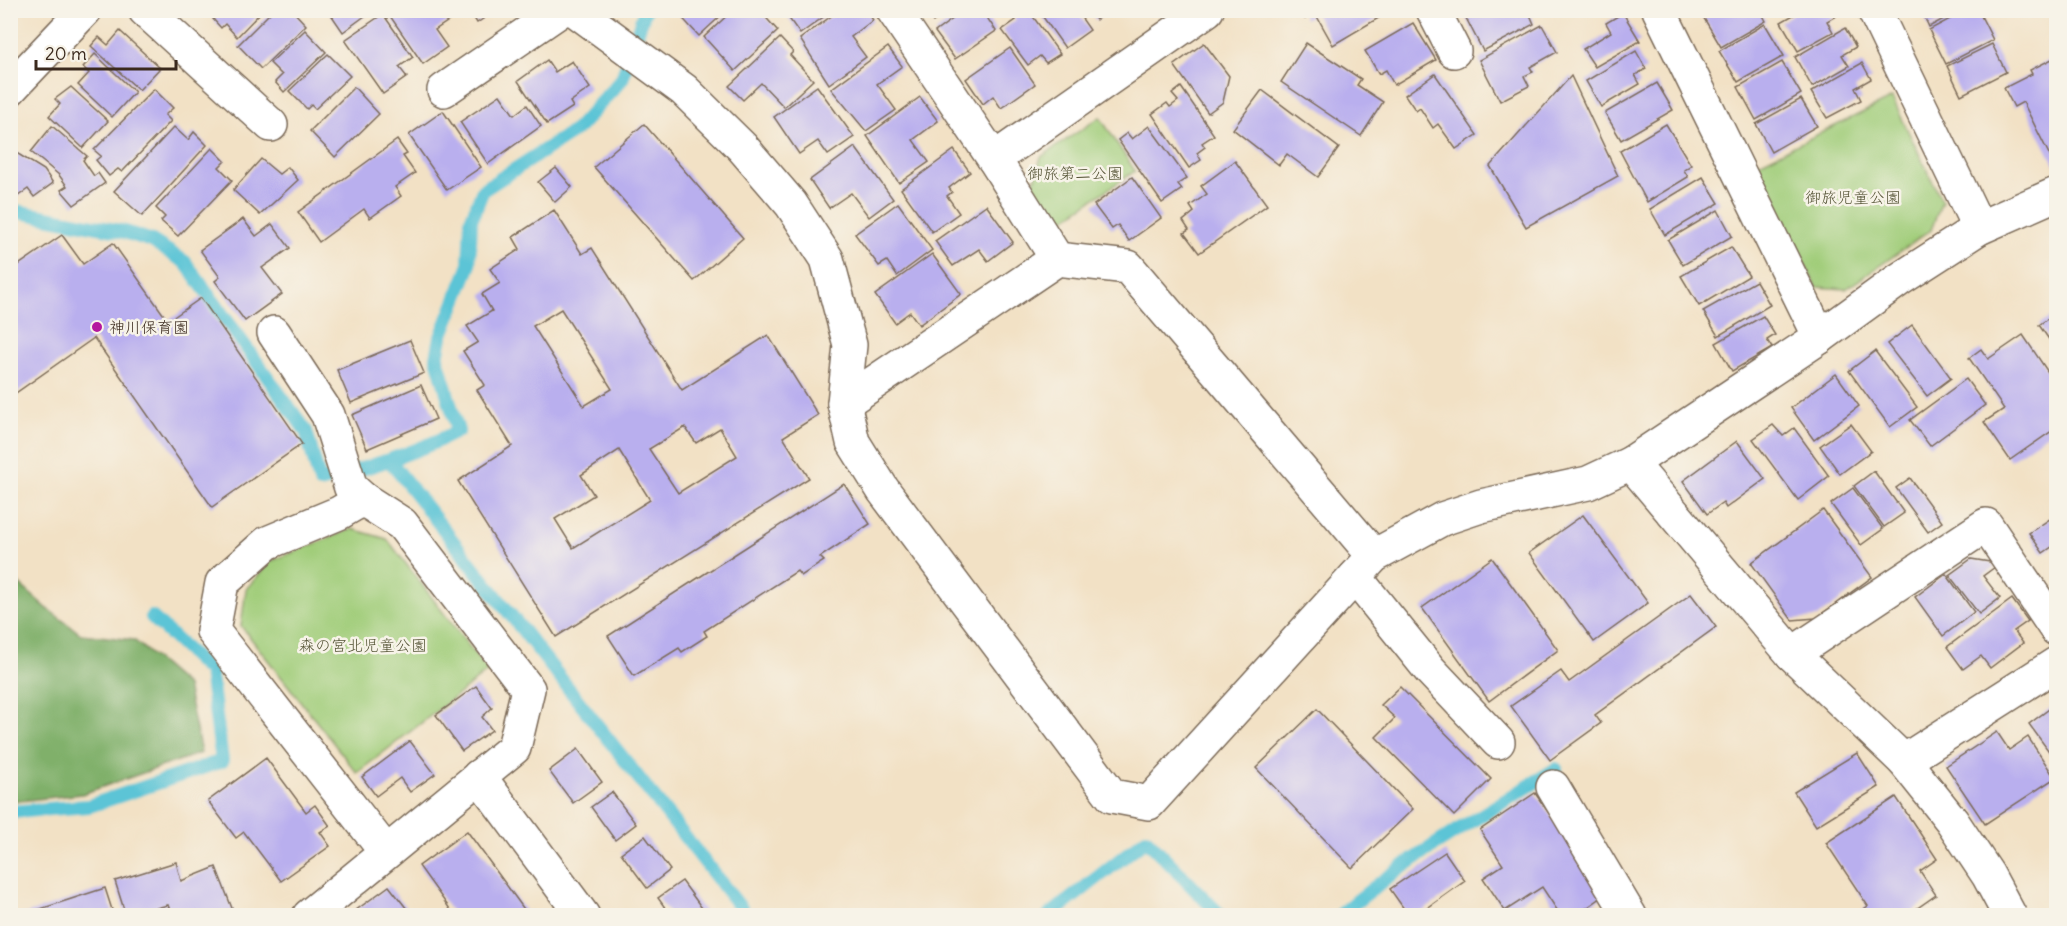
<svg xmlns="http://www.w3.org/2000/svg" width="2067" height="926" viewBox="0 0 2067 926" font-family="Delius,'Klee One',sans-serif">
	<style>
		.green { fill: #a1cd7a; stroke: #6e7c4c; stroke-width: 1.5 }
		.forest { fill: #80b06a; stroke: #5e6d44; stroke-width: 1.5 }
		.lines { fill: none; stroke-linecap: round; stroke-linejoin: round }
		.stream { stroke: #5bc4d6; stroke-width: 14 }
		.building { fill: #b9afee; fill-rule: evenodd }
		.street-casing { stroke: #7b6a58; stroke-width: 36 }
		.street { stroke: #fff; stroke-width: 33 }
		.poi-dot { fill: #b5179e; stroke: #f7f3e8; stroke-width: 2 }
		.labels { text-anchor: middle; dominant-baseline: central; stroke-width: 5; stroke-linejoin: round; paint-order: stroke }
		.park-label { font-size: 16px; fill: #545335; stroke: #f7f3e8 }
		.poi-label { font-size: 16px; fill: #3b2a1e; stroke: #f7f3e8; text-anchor: start }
	</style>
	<rect width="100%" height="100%" fill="#f7f3e8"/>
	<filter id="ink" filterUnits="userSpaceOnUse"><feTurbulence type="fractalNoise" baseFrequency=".0167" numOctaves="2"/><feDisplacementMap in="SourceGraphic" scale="12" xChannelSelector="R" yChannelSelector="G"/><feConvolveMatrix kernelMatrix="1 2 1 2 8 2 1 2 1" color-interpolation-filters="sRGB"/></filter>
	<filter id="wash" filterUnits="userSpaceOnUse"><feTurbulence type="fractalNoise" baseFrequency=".008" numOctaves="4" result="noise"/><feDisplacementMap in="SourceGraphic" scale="24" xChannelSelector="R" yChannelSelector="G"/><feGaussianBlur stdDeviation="1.35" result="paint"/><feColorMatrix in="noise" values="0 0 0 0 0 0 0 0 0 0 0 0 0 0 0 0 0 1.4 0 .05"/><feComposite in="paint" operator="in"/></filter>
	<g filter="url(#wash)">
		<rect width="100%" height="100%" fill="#f2e1c5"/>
		<!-- green -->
		<g class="green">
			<polygon points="1892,98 1942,201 1931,230 1846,289 1816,287 1757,164"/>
			<polygon points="1100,117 1135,171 1058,223 1050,218 1033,186 1041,157"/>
			<polygon points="352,529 387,539 488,671 357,773 241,626 246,589 271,561"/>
		</g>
		<!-- forest -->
		<polygon class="forest" points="10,576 49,610 81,634 134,640 187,686 201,753 82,794 11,802"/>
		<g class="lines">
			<!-- stream -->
			<g class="stream">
				<path d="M10,210L125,232L152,241L185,262L306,431L320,482C368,467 414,454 458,431L437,358L441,337L469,267L471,220L483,190L577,129L622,79L645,10"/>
				<polyline points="390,461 747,916"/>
				<polyline points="10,812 89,806 222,761 210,672 152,617"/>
				<polyline points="1049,916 1146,839 1221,916"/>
				<path d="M1339,916C1405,859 1483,815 1556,769"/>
			</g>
		</g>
		<g id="blocks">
			<!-- building -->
			<g class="building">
				<polygon points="222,10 263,10 237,37 225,24 221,28 213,19"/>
				<polygon points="273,10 292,10 306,25 261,69 238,45"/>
				<polygon points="328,10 373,10 343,32"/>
				<polygon points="399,10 457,10 459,14 435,30 447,47 423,64 390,16"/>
				<polygon points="469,10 496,10 477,23"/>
				<polygon points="675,10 727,10 699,36"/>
				<polygon points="733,10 759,10 778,31 735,71 704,37"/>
				<polygon points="783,10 833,10 800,34"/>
				<polygon points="844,10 866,10 873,20 851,37 866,57 829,84 800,39 837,12 839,14"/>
				<polygon points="925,10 949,10 933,22"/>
				<polygon points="965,10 982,10 996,31 955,59 935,32"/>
				<polygon points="1013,10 1020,10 1023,15 1029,11 1060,54 1046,63 1040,56 1028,65 1002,30 1016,20 1010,12"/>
				<polygon points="1038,10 1076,10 1090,30 1065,48"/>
				<polygon points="1089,10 1108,10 1096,20"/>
				<polygon points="1301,10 1379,10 1382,16 1333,45 1315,13 1305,19"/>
				<polygon points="1480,10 1528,10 1534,24 1483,51 1466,18"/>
				<polygon points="1710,10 1760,10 1766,21 1721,47 1702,15"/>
				<polygon points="1802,10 1841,13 1827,21 1833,32 1798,51 1781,22"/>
				<polygon points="1921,10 1960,10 1929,27"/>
				<polygon points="1967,10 1978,10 1993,40 1946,64 1929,30"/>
				<polygon points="1623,13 1640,41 1595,67 1583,49 1611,32 1606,23"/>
				<polygon points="383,14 413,57 399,67 407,77 383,94 345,40"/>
				<polygon points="1413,23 1436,60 1394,85 1386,70 1379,74 1365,51"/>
				<polygon points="1765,24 1784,56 1738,82 1719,51"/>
				<polygon points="1542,25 1557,52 1530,67 1533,72 1524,76 1529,86 1500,101 1479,60"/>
				<polygon points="1845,28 1856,47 1842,55 1849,66 1812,87 1795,57"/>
				<polygon points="305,30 326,52 284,92 275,82 282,75 270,63"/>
				<polygon points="120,31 160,68 139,90 91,46 99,37 108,45"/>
				<polygon points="780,38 793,52 790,55 813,80 784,107 761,83 743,100 729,86"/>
				<polygon points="1204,43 1229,76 1223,102 1208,113 1174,65"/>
				<polygon points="1306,43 1361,79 1357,85 1383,102 1361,136 1281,82"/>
				<polygon points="1992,44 2006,72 1961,95 1947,66"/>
				<polygon points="888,47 902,66 877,84 896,110 866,131 831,89"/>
				<polygon points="1010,48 1035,84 1001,108 993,96 983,104 966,79"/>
				<polygon points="1636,51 1646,69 1635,75 1640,84 1601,107 1586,81"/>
				<polygon points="95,54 135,92 112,117 78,85 89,73 83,67"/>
				<polygon points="328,54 350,76 315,109 311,105 307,109 289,91"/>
				<polygon points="2056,57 2056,163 2054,164 2023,102 2014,107 2004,88 2032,74 2030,70"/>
				<polygon points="547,60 555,72 572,61 590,88 570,102 573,107 547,124 518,81"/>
				<polygon points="1782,62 1801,94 1756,120 1738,87"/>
				<polygon points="1862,63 1871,79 1855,88 1861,100 1827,118 1811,92"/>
				<polygon points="1435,74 1477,135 1456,149 1438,124 1433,128 1420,108 1416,111 1405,95"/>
				<polygon points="1571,76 1618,176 1526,227 1490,166"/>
				<polygon points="1657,83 1673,110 1621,140 1605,113"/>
				<polygon points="817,86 854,137 828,155 818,141 799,154 774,117"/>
				<polygon points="71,87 108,121 83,148 49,116 60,104 55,99"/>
				<polygon points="354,87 379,114 335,157 310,131"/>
				<polygon points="1181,87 1214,135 1202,143 1205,147 1197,153 1201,160 1189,168 1152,114 1167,103 1170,107 1178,101 1172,94"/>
				<polygon points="154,89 173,108 165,115 171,121 122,172 118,169 109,176 96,160 101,156 94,150"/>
				<polygon points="1262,90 1339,148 1318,177 1287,154 1279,165 1233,129"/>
				<polygon points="500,95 514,115 527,105 541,126 488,164 460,122"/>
				<polygon points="920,97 938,121 913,140 929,162 899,183 867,136"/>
				<polygon points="1801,99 1817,126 1771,152 1756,124"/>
				<polygon points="443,111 481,167 447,190 409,135"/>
				<polygon points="644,124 743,238 694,281 594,167"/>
				<polygon points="1666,124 1691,165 1684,170 1688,177 1647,202 1620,151"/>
				<polygon points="52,126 87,156 83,160 94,176 98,173 105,183 74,205 61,190 67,186 59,175 31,152"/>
				<polygon points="1149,126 1187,178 1178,184 1182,189 1162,203 1118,140 1127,133 1132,139"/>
				<polygon points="174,127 188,140 194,132 207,145 142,216 114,191"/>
				<polygon points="397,140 407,154 403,156 415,173 395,187 401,196 370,218 364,209 319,242 298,212"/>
				<polygon points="855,147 893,199 869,217 851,193 829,208 810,180"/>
				<polygon points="212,148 225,161 219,167 232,180 178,236 161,221 165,217 156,208"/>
				<polygon points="10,149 44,170 53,183 34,197 28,189 18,196 10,188"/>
				<polygon points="954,150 970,172 949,188 952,192 947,196 959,213 932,232 901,189"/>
				<polygon points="261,159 279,174 288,167 298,180 260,215 233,190"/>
				<polygon points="1235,161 1267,205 1199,253 1184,233 1189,230 1183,221 1194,212 1190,206 1207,194 1201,186"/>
				<polygon points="556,168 572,187 555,202 538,182"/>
				<polygon points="1132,177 1161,218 1129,241 1118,225 1112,229 1094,205"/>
				<polygon points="1703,177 1719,203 1665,235 1650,209"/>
				<polygon points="898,203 932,250 897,276 887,261 879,266 855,234"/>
				<polygon points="986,205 1013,242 988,261 979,249 953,266 935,241"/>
				<path d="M554,210L582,254L592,248L682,390L768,335L818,415L783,437L809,478L556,637L458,481L512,446L477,390L485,385L463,351L478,342L467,326L492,311L482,294L500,283L490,269L520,249L513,237ZM561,309L612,389L584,406L533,326ZM685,427L696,443L720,428L737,456L678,493L649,449ZM619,450L650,500L573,548L555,519L594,495L581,475Z"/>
				<polygon points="1718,210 1732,236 1683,265 1668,240"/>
				<polygon points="243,219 256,236 272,224 290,248 262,268 282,294 245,321 215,281 220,277 200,250"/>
				<polygon points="62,235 83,264 113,243 168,321 201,298 302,444 212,507 94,338 10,397 10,271"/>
				<polygon points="1731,247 1749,276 1699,306 1681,276"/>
				<polygon points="932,254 961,294 919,325 910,312 895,323 875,295"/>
				<polygon points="1756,281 1770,305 1718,336 1703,311"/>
				<polygon points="2056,313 2056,347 2055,348 2039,325"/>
				<polygon points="1763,316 1775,335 1767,340 1772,348 1732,371 1716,343"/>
				<polygon points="1912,325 1951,378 1927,396 1887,344"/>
				<polygon points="2023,335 2056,384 2056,428 2010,460 1984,422 2004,409 1969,358 1981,349 1988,359"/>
				<polygon points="410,340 424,373 351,403 337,370"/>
				<polygon points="1875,351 1917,407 1890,427 1849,371"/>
				<polygon points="1836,374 1859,406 1814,440 1791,408"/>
				<polygon points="1966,379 1985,405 1930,446 1910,420"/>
				<polygon points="421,385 436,419 367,449 352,415"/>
				<polygon points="1851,424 1871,451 1840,474 1820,446"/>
				<polygon points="1773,425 1783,436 1794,428 1829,476 1798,500 1753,439"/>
				<polygon points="1737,441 1765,479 1726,508 1723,503 1707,514 1683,481"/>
				<polygon points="1874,471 1904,513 1884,527 1854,486"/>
				<polygon points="1910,478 1942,522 1928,532 1896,488"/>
				<polygon points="844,484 870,524 820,557 824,561 801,576 797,571 704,631 707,636 682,652 679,648 634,676 608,636"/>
				<polygon points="1853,488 1883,529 1861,545 1831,504"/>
				<polygon points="1823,510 1872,577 1816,618 1792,620 1751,563"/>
				<polygon points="1583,515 1648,603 1594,642 1529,553"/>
				<polygon points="2056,515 2056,544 2043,553 2029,533"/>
				<polygon points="1492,558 1558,650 1489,701 1422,608"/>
				<polygon points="1971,559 1990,562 1995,567 1983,576 2000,598 1979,614 1949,575"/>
				<polygon points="1946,574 1974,612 1943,636 1915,597"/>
				<polygon points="1691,594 1716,627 1595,715 1601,723 1550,760 1511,706 1561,671 1569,682"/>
				<polygon points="2012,599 2028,621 2014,631 2023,643 1990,668 1981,656 1963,669 1947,647"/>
				<polygon points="476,686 492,708 482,717 492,730 462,751 436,715"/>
				<polygon points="1400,687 1491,779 1454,816 1376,737 1395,718 1381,705"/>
				<polygon points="2056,704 2056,761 2029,724"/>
				<polygon points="1317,709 1413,809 1352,868 1256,768"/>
				<polygon points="1997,732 2009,750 2028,737 2055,778 1985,824 1946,766"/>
				<polygon points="410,741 435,774 410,792 400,778 376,796 362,777"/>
				<polygon points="578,749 602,782 573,803 549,771"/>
				<polygon points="1857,753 1879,787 1816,826 1794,792"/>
				<polygon points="266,758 306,812 315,805 330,826 320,832 330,846 281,881 244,832 236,838 208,801"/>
				<polygon points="612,792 636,824 615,840 591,807"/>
				<polygon points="1535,793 1605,895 1575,916 1561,916 1542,887 1505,911 1483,878 1503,865 1480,830"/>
				<polygon points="1896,797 1937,859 1920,871 1936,895 1906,916 1853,916 1868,906 1826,843"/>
				<polygon points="467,831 529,916 455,916 419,866"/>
				<polygon points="645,836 670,870 647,888 621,853"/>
				<polygon points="1445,852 1465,881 1416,916 1409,916 1390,889"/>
				<polygon points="176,862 181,881 216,867 235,916 172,916 168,905 126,916 115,881"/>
				<polygon points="682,881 704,911 698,916 671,916 658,898"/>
				<polygon points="389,886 407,909 401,914 402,916 348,916"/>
				<polygon points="105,888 114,916 22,916 22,915"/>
			</g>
		</g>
	</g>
	<g filter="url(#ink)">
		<use href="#blocks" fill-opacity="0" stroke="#7b6a58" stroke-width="1.5"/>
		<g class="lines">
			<!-- street casing -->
			<g class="street-casing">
				<g id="street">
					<polyline points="145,10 271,125"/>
					<polyline points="575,10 684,90 742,147 791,204 827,259 850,345 844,403 853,442 883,490 1112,796 1149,803 1374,556 1442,519 1481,506 1588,483 1631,463 1820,337 1900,279 1979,228 2056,194"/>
					<polyline points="893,10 994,159 1057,259 1128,267 1374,556"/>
					<polyline points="1433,10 1454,51"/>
					<polyline points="1659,10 1820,337"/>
					<polyline points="1874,10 1979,228"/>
					<polyline points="10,89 85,10"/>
					<polyline points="444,90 561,10"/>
					<polyline points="994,159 1207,10"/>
					<polyline points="274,333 328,415 351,488 363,499"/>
					<polyline points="844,403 1057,259"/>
					<polyline points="1631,463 1792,654 1904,761 1952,821 1988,875 2010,916"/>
					<polyline points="1355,577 1430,670 1498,742"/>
					<polyline points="1792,654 1986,525 2056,629"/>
					<polyline points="1904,761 2056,664"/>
					<polyline points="479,776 583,916"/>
					<polyline points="1553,787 1630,916"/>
					<polyline points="309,916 514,748 528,689 402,524 363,499 339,513 267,543 222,583 213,631 386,852"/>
				</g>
			</g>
			<!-- street -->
			<use href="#street" class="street"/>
		</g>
	</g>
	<!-- markers -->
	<circle class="poi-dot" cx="97" cy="327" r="6"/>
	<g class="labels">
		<!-- park labels -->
		<g class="park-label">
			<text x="1075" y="173">御旅第二公園</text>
			<text x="1853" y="197">御旅児童公園</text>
			<text x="363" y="645">森の宮北児童公園</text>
		</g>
		<!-- poi labels -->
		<g class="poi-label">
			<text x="109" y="327">神川保育園</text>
		</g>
	</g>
	<!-- margin -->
	<rect width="2067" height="926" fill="none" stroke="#f7f3e8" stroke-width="36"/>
	<!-- scale -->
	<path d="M36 60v9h140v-9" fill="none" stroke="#3b2a1e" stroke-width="3"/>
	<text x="45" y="60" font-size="18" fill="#3b2a1e" stroke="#f7f3e8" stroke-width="4.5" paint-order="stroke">20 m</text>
</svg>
